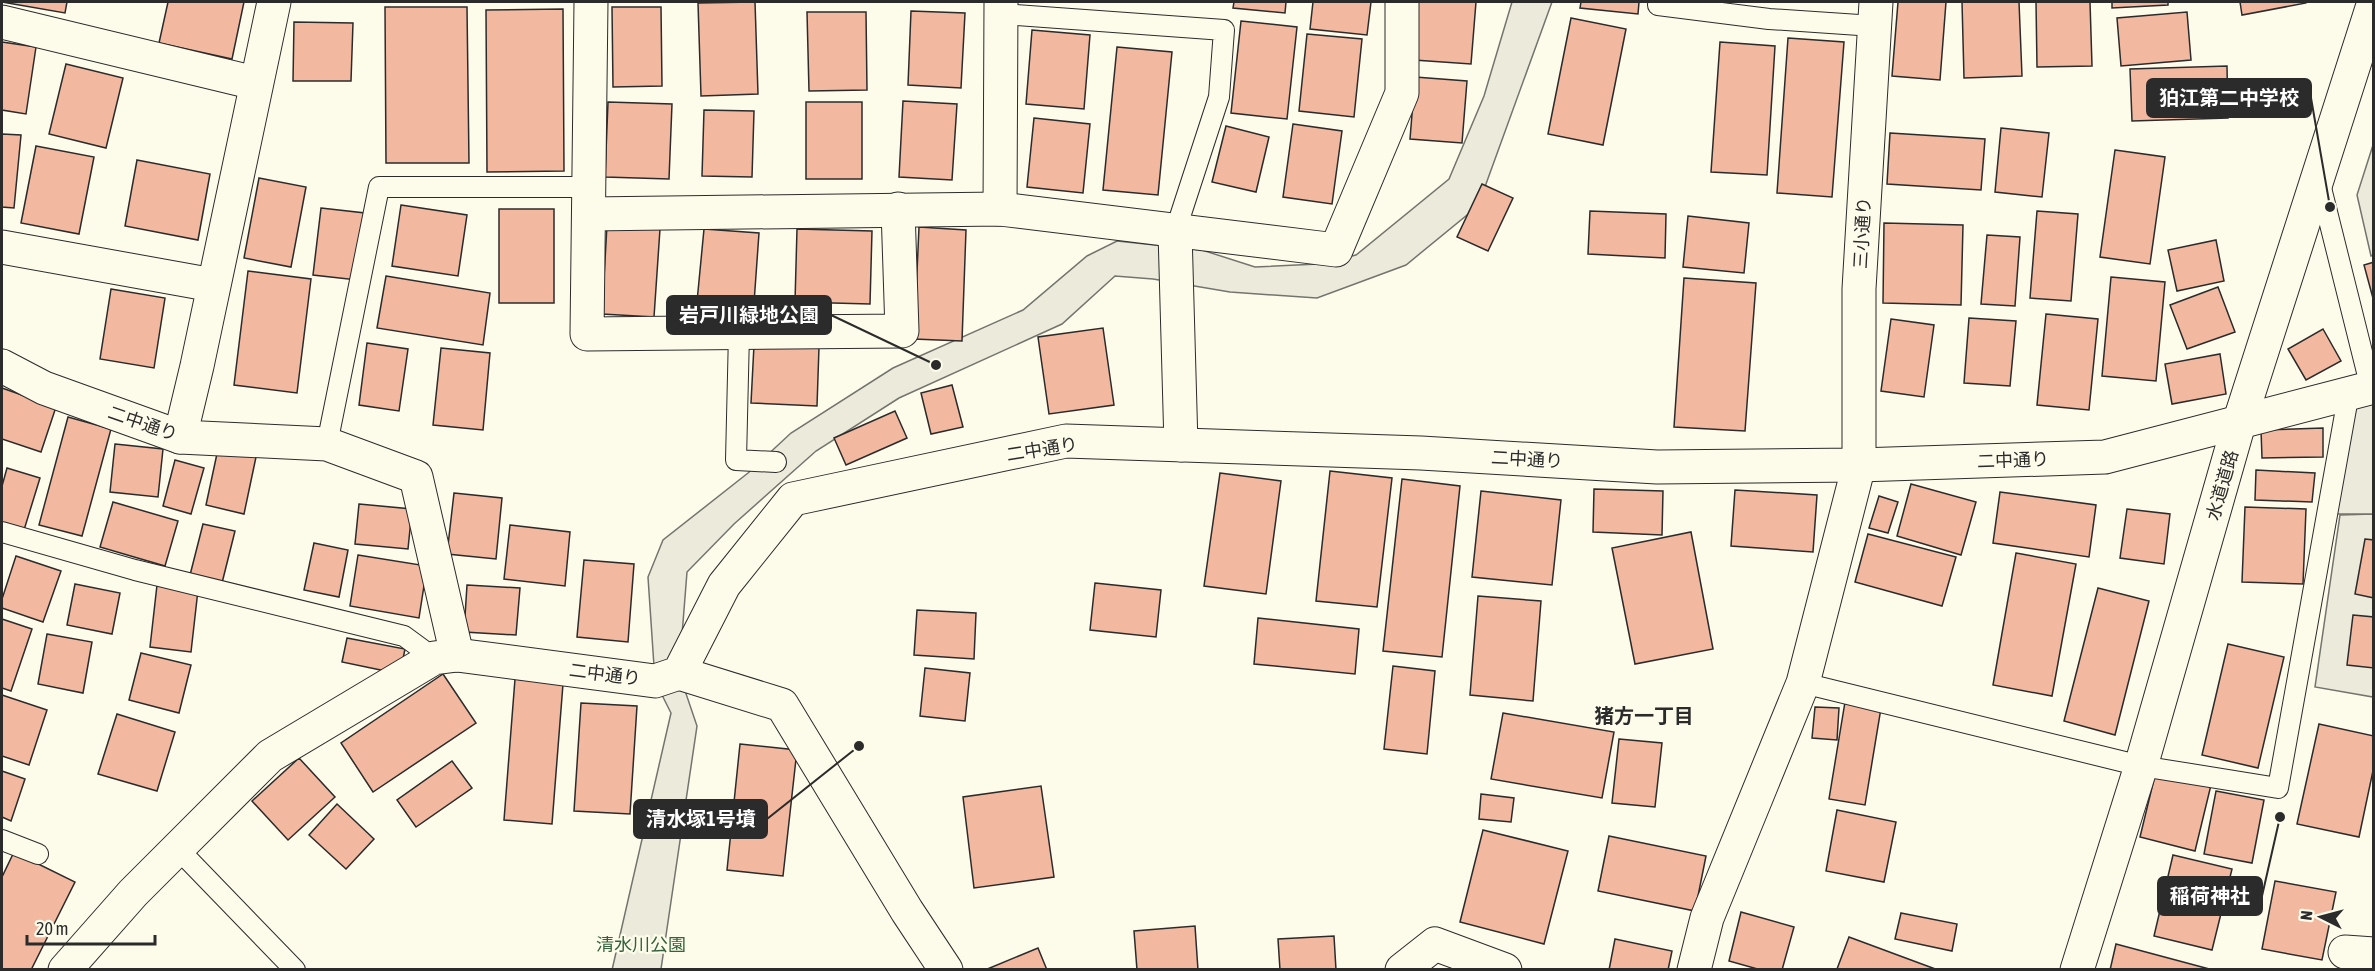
<svg xmlns="http://www.w3.org/2000/svg" width="2375" height="971" viewBox="0 0 2375 971" font-family="'Asap Condensed','Noto Sans JP',sans-serif">
	<style>
		.green { fill: #ecebdb; stroke: #74746e; stroke-width: 1.5 }
		.parking { fill: #eceadb; stroke: #74746e; stroke-width: 1.5 }
		.building { fill: #f2b8a0; stroke: #2b2b2b; stroke-width: 1.5 }
		.lines { fill: none; stroke-linecap: round; stroke-linejoin: round }
		.service-casing { stroke: #2b2b2b; stroke-width: 22 }
		.minor-casing { stroke: #2b2b2b; stroke-width: 35 }
		.primary-casing { stroke: #2b2b2b; stroke-width: 35 }
		.service { stroke: #fdfbea; stroke-width: 20 }
		.minor { stroke: #fdfbea; stroke-width: 33 }
		.primary { stroke: #fdfbea; stroke-width: 33 }
		.labels { text-anchor: middle; dominant-baseline: central; stroke-width: 4.5; stroke-linejoin: round; paint-order: stroke }
		.street-label { font-size: 18px; fill: #2b2b2b; stroke: #fdfbea }
		.park-label { font-size: 18px; fill: #34623c; stroke: #fdfbea }
		.neighbourhood-label { font-size: 20px; font-weight: bold; fill: #2b2b2b; stroke: #fdfbea }
		.leader { fill: none; stroke: #2b2b2b; stroke-width: 2 }
		.callout-dot { fill: #2b2b2b; stroke: #fdfbea; stroke-width: 2 }
		.callout { fill: #2b2b2b; stroke: #2b2b2b; stroke-width: 2 }
		.callout-label { font-size: 20px; text-anchor: middle; font-weight: bold; fill: #fff }
	</style>
	<rect width="100%" height="100%" fill="#fdfbea"/>
	<!-- green -->
	<g class="green">
		<polygon points="1512,2 1552,2 1478,206 1406,265 1317,298 1230,292 1153,279 1115,276 1062,324 899,398 816,451 734,524 687,572 679,673 697,726 661,969 612,970 671,713 655,681 648,577 663,540 748,473 791,433 893,368 1023,310 1087,256 1117,241 1202,250 1255,267 1318,264 1356,255 1449,179 1484,96"/>
		<polygon points="2373,145 2374,255 2371,256 2357,195"/>
		<polygon points="2373,514 2373,697 2315,687 2340,515"/>
	</g>
	<!-- parking -->
	<polygon class="parking" points="2373,387 2373,514 2328,514 2349,392"/>
	<!-- building -->
	<g class="building">
		<polygon points="2,2 67,2 65,13"/>
		<polygon points="168,2 244,2 232,59 159,43"/>
		<polygon points="755,2 758,94 701,96 698,3"/>
		<polygon points="1234,2 1286,2 1285,13 1233,8"/>
		<polygon points="1313,2 1371,2 1367,35 1310,29"/>
		<polygon points="1417,2 1476,2 1471,64 1414,60"/>
		<polygon points="1581,2 1639,2 1638,14 1580,8"/>
		<polygon points="1898,2 1946,2 1940,80 1892,76"/>
		<polygon points="1962,2 2019,2 2022,76 1964,78"/>
		<polygon points="2036,2 2090,2 2092,66 2037,67"/>
		<polygon points="2112,2 2168,2 2168,5 2112,8"/>
		<polygon points="2240,2 2306,2 2306,3 2242,15"/>
		<polygon points="385,7 467,7 469,163 386,163"/>
		<polygon points="612,7 661,7 662,86 613,87"/>
		<polygon points="563,9 564,171 487,172 486,10"/>
		<polygon points="911,11 965,13 961,88 908,85"/>
		<polygon points="807,12 866,12 867,90 809,91"/>
		<polygon points="2187,12 2191,60 2121,66 2117,18"/>
		<polygon points="1571,18 1626,29 1603,145 1548,134"/>
		<polygon points="1241,21 1297,27 1287,119 1231,113"/>
		<polygon points="294,22 353,23 351,81 293,81"/>
		<polygon points="1032,30 1090,35 1084,109 1026,104"/>
		<polygon points="1307,34 1362,39 1354,117 1299,111"/>
		<polygon points="1788,38 1844,42 1832,197 1777,193"/>
		<polygon points="2,42 36,47 26,114 2,110"/>
		<polygon points="1720,42 1775,46 1767,175 1711,172"/>
		<polygon points="1117,47 1172,52 1158,195 1103,190"/>
		<polygon points="66,64 123,78 106,148 49,134"/>
		<polygon points="2227,66 2228,118 2132,121 2130,69"/>
		<polygon points="1415,77 1467,81 1462,143 1410,139"/>
		<polygon points="903,101 957,104 952,180 899,177"/>
		<polygon points="608,102 672,104 669,179 605,177"/>
		<rect x="806" y="102" width="56" height="77"/>
		<polygon points="704,110 754,111 752,177 702,176"/>
		<polygon points="1034,118 1090,124 1083,193 1027,187"/>
		<polygon points="1293,124 1342,131 1332,204 1283,197"/>
		<polygon points="1226,126 1269,137 1256,192 1212,182"/>
		<polygon points="2001,128 2049,133 2042,197 1995,192"/>
		<polygon points="1890,133 1985,139 1981,190 1887,184"/>
		<polygon points="2,134 21,135 14,208 2,207"/>
		<polygon points="36,146 94,157 79,234 21,223"/>
		<polygon points="2115,150 2165,157 2150,264 2100,257"/>
		<polygon points="137,160 210,174 198,240 125,226"/>
		<polygon points="259,178 306,187 291,267 244,258"/>
		<polygon points="1482,184 1513,198 1488,251 1457,237"/>
		<polygon points="401,205 467,215 458,276 392,266"/>
		<polygon points="321,208 365,213 357,280 313,275"/>
		<rect x="499" y="209" width="55" height="94"/>
		<polygon points="1590,211 1666,214 1665,258 1588,254"/>
		<polygon points="2037,211 2078,214 2071,301 2030,298"/>
		<polygon points="1688,216 1749,223 1744,273 1683,267"/>
		<polygon points="1884,223 1963,225 1961,305 1883,303"/>
		<polygon points="607,225 660,229 654,317 602,314"/>
		<polygon points="919,227 966,230 962,341 914,339"/>
		<polygon points="704,229 759,233 753,317 696,312"/>
		<polygon points="797,229 872,231 870,304 795,302"/>
		<polygon points="1987,235 2020,237 2015,306 1981,304"/>
		<polygon points="2216,240 2224,281 2177,291 2168,250"/>
		<polygon points="2374,262 2374,302 2364,265"/>
		<polygon points="248,271 311,279 297,393 234,385"/>
		<polygon points="386,276 490,293 483,345 377,328"/>
		<polygon points="2111,277 2165,282 2156,381 2102,376"/>
		<polygon points="1684,278 1756,283 1745,431 1674,427"/>
		<polygon points="2218,287 2235,332 2187,349 2170,305"/>
		<polygon points="111,289 165,298 154,368 100,359"/>
		<polygon points="2046,314 2098,319 2089,410 2037,405"/>
		<polygon points="1969,318 2016,321 2010,386 1964,383"/>
		<polygon points="1891,319 1934,325 1924,397 1881,391"/>
		<polygon points="1103,328 1114,405 1049,414 1038,337"/>
		<polygon points="2323,329 2341,361 2306,380 2288,349"/>
		<polygon points="367,343 408,349 399,411 359,405"/>
		<polygon points="754,345 819,347 817,406 751,403"/>
		<polygon points="441,348 490,353 483,430 433,425"/>
		<polygon points="2220,354 2226,394 2172,404 2165,364"/>
		<polygon points="952,385 963,427 931,434 921,393"/>
		<polygon points="2,388 56,407 41,452 2,439"/>
		<polygon points="895,411 907,438 846,465 834,438"/>
		<polygon points="68,417 111,429 82,536 39,525"/>
		<polygon points="2323,428 2323,457 2262,458 2261,430"/>
		<polygon points="115,444 163,449 158,497 110,492"/>
		<polygon points="218,449 256,457 244,514 206,505"/>
		<polygon points="175,460 204,468 191,514 163,506"/>
		<polygon points="7,468 40,478 24,530 2,524 2,486"/>
		<polygon points="2256,470 2315,473 2312,502 2255,500"/>
		<polygon points="1330,471 1392,478 1377,607 1316,601"/>
		<polygon points="1220,473 1281,481 1266,594 1204,586"/>
		<polygon points="1402,479 1460,486 1442,657 1383,651"/>
		<polygon points="1911,484 1976,502 1961,555 1897,536"/>
		<polygon points="1594,489 1663,491 1662,535 1593,532"/>
		<polygon points="1735,490 1817,495 1813,552 1731,546"/>
		<polygon points="1481,491 1561,500 1552,585 1472,577"/>
		<polygon points="2000,492 2096,505 2089,557 1993,543"/>
		<polygon points="454,493 502,498 496,559 447,554"/>
		<polygon points="1879,496 1898,502 1888,533 1869,528"/>
		<polygon points="113,502 178,521 165,566 100,547"/>
		<polygon points="359,504 412,509 408,549 355,544"/>
		<polygon points="2245,507 2306,509 2303,584 2242,582"/>
		<polygon points="2127,509 2170,514 2164,564 2120,558"/>
		<polygon points="203,524 235,531 221,587 189,579"/>
		<polygon points="510,525 570,532 565,586 504,579"/>
		<polygon points="1691,532 1713,649 1635,664 1612,548"/>
		<polygon points="1868,534 1956,557 1942,606 1855,582"/>
		<polygon points="2365,539 2374,540 2374,598 2355,594"/>
		<polygon points="314,543 348,550 339,597 304,590"/>
		<polygon points="2016,553 2076,564 2052,696 1993,685"/>
		<polygon points="358,555 427,566 419,618 350,606"/>
		<polygon points="16,556 61,571 43,622 2,608 2,599"/>
		<polygon points="584,560 634,564 628,642 577,637"/>
		<polygon points="1095,583 1161,590 1156,637 1090,630"/>
		<polygon points="75,584 120,593 112,634 67,625"/>
		<polygon points="157,585 198,590 191,652 150,647"/>
		<polygon points="467,585 520,588 516,635 464,632"/>
		<polygon points="2098,588 2149,601 2115,735 2064,721"/>
		<polygon points="1478,596 1541,601 1533,701 1470,695"/>
		<polygon points="917,610 976,613 974,659 914,655"/>
		<polygon points="2353,615 2374,617 2374,668 2347,665"/>
		<polygon points="1258,618 1359,629 1355,674 1254,664"/>
		<polygon points="2,619 32,629 11,691 2,688"/>
		<polygon points="47,634 92,642 83,693 38,684"/>
		<polygon points="347,638 405,649 400,674 342,662"/>
		<polygon points="2228,644 2284,657 2258,768 2202,755"/>
		<polygon points="141,653 191,665 179,713 129,700"/>
		<polygon points="1393,666 1435,671 1427,754 1384,749"/>
		<polygon points="925,668 970,673 965,721 920,716"/>
		<polygon points="443,674 476,723 373,792 341,743"/>
		<polygon points="515,679 563,684 552,824 504,820"/>
		<polygon points="2,695 47,710 29,765 2,756"/>
		<polygon points="1845,702 1881,708 1865,805 1829,799"/>
		<polygon points="581,703 637,706 630,814 574,811"/>
		<polygon points="1815,707 1839,708 1837,740 1812,738"/>
		<polygon points="1503,713 1614,732 1602,798 1491,779"/>
		<polygon points="117,714 175,732 157,791 98,774"/>
		<polygon points="2319,724 2374,736 2374,766 2359,837 2297,824"/>
		<polygon points="1619,739 1662,743 1655,807 1612,803"/>
		<polygon points="740,744 797,750 783,876 727,870"/>
		<polygon points="299,758 335,797 288,840 252,801"/>
		<polygon points="452,761 472,788 416,827 397,800"/>
		<polygon points="2,771 25,779 11,821 2,817"/>
		<polygon points="2156,771 2211,785 2195,851 2140,837"/>
		<polygon points="1041,786 1054,877 974,888 963,797"/>
		<polygon points="2216,791 2264,800 2252,863 2204,854"/>
		<polygon points="1481,794 1514,798 1511,822 1479,819"/>
		<polygon points="337,804 374,839 346,869 309,835"/>
		<polygon points="1837,810 1896,822 1884,882 1826,871"/>
		<polygon points="1483,830 1568,851 1544,944 1460,922"/>
		<polygon points="1609,836 1706,856 1695,911 1598,891"/>
		<polygon points="14,852 75,882 31,970 2,970 2,877"/>
		<polygon points="2173,855 2232,869 2212,950 2154,936"/>
		<polygon points="2275,881 2336,892 2322,960 2262,949"/>
		<polygon points="1741,912 1794,927 1782,970 1761,970 1729,961"/>
		<polygon points="1901,913 1957,924 1952,951 1895,939"/>
		<polygon points="1195,926 1198,970 1137,970 1134,931"/>
		<polygon points="1334,936 1336,970 1280,970 1278,939"/>
		<polygon points="1849,937 1938,970 1840,970 1837,969"/>
		<polygon points="1615,939 1672,951 1668,970 1609,970"/>
		<polygon points="2116,944 2213,970 2110,970"/>
		<polygon points="1038,948 1047,970 985,970"/>
	</g>
	<g class="lines">
		<!-- service casing -->
		<g class="service-casing">
			<g id="service">
				<polyline points="1658,5 1769,19 1874,26"/>
				<polyline points="1001,14 1224,30 1219,97 1175,232"/>
				<polyline points="2320,184 2371,388"/>
				<polyline points="739,333 736,460 776,462"/>
				<polyline points="327,444 379,187 589,187"/>
				<polyline points="2,532 135,570 404,636 434,658"/>
				<polyline points="1803,683 2141,766 2278,788 2349,392"/>
				<polyline points="2,840 38,854"/>
				<polyline points="178,849 295,970"/>
			</g>
		</g>
		<!-- minor casing -->
		<g class="minor-casing">
			<g id="minor">
				<polyline points="591,2 587,334 902,331 898,209"/>
				<polyline points="2,22 255,83"/>
				<polyline points="1000,209 1001,2"/>
				<polyline points="589,214 1000,209 1336,250 1402,93 1402,2"/>
				<polyline points="1175,232 1181,445"/>
				<polyline points="2,247 213,285"/>
				<polyline points="2,366 44,388 180,437 327,444 416,477 457,655"/>
				<polyline points="180,437 197,366 274,2"/>
				<polyline points="679,673 782,705 907,911 946,970"/>
				<polyline points="2345,952 2374,954"/>
				<polyline points="65,970 133,893 270,756 434,658 457,655 655,681 679,673 724,585 793,499 1066,441 1421,453 1657,467 1859,465 2105,457 2374,387"/>
				<polyline points="1402,970 1435,944 1505,970"/>
				<polyline points="1694,970 1707,918 1803,683 1859,465 1859,289 1876,2"/>
			</g>
		</g>
		<!-- primary casing -->
		<g class="primary-casing">
			<polyline id="primary" points="2077,970 2141,766 2240,420 2374,2"/>
		</g>
		<!-- service -->
		<use href="#service" class="service"/>
		<!-- minor -->
		<use href="#minor" class="minor"/>
		<!-- primary -->
		<use href="#primary" class="primary"/>
	</g>
	<g class="labels">
		<!-- street labels -->
		<g class="street-label">
			<text transform="translate(1862 233) rotate(-87)">三小通り</text>
			<text transform="translate(143 423) rotate(19)">二中通り</text>
			<text transform="translate(1042 449) rotate(-9)">二中通り</text>
			<text transform="translate(1527 459) rotate(3)">二中通り</text>
			<text transform="translate(2013 460) rotate(-2)">二中通り</text>
			<text transform="translate(2222 485) rotate(-74)">水道道路</text>
			<text transform="translate(605 674) rotate(7)">二中通り</text>
		</g>
		<!-- park labels -->
		<g class="park-label">
			<text x="641" y="944">清水川公園</text>
		</g>
		<!-- neighbourhood labels -->
		<g class="neighbourhood-label">
			<text x="1644" y="715">猪方一丁目</text>
		</g>
	</g>
	<!-- callouts -->
	<path class="leader" d="M2330 207L2311 98M936 365L831 315M859 746L767 819M2280 817L2262 896"/>
	<g class="callout-dot">
		<circle cx="2330" cy="207" r="6"/>
		<circle cx="936" cy="365" r="6"/>
		<circle cx="859" cy="746" r="6"/>
		<circle cx="2280" cy="817" r="6"/>
	</g>
	<g class="callout">
		<rect x="2147" y="79" width="164" height="38" rx="6"/>
		<rect x="667" y="296" width="164" height="38" rx="6"/>
		<rect x="634" y="800" width="133" height="38" rx="6"/>
		<rect x="2158" y="877" width="104" height="38" rx="6"/>
	</g>
	<g class="callout-label">
		<text x="2229" y="105">狛江第二中学校</text>
		<text x="749" y="322">岩戸川緑地公園</text>
		<text x="701" y="826">清水塚1号墳</text>
		<text x="2210" y="903">稲荷神社</text>
	</g>
	<!-- border -->
	<rect width="2375" height="971" fill="none" stroke="#2b2b2b" stroke-width="6"/>
	<!-- north arrow -->
	<g transform="translate(2321 917) rotate(276)" stroke="#fdfbea" stroke-width="4.5" paint-order="stroke">
	<path d="M0-4.5L10 22L0 15L-10 22Z" fill="#2b2b2b"/>
	<text y="-9" font-size="16" font-weight="bold" text-anchor="middle" fill="#2b2b2b">N</text>
	</g>
	<!-- scale -->
	<path d="M27 935v9h128v-9" fill="none" stroke="#2b2b2b" stroke-width="3"/>
	<text x="36" y="935" font-size="18" fill="#2b2b2b" stroke="#fdfbea" stroke-width="4.5" paint-order="stroke">20 m</text>
</svg>
